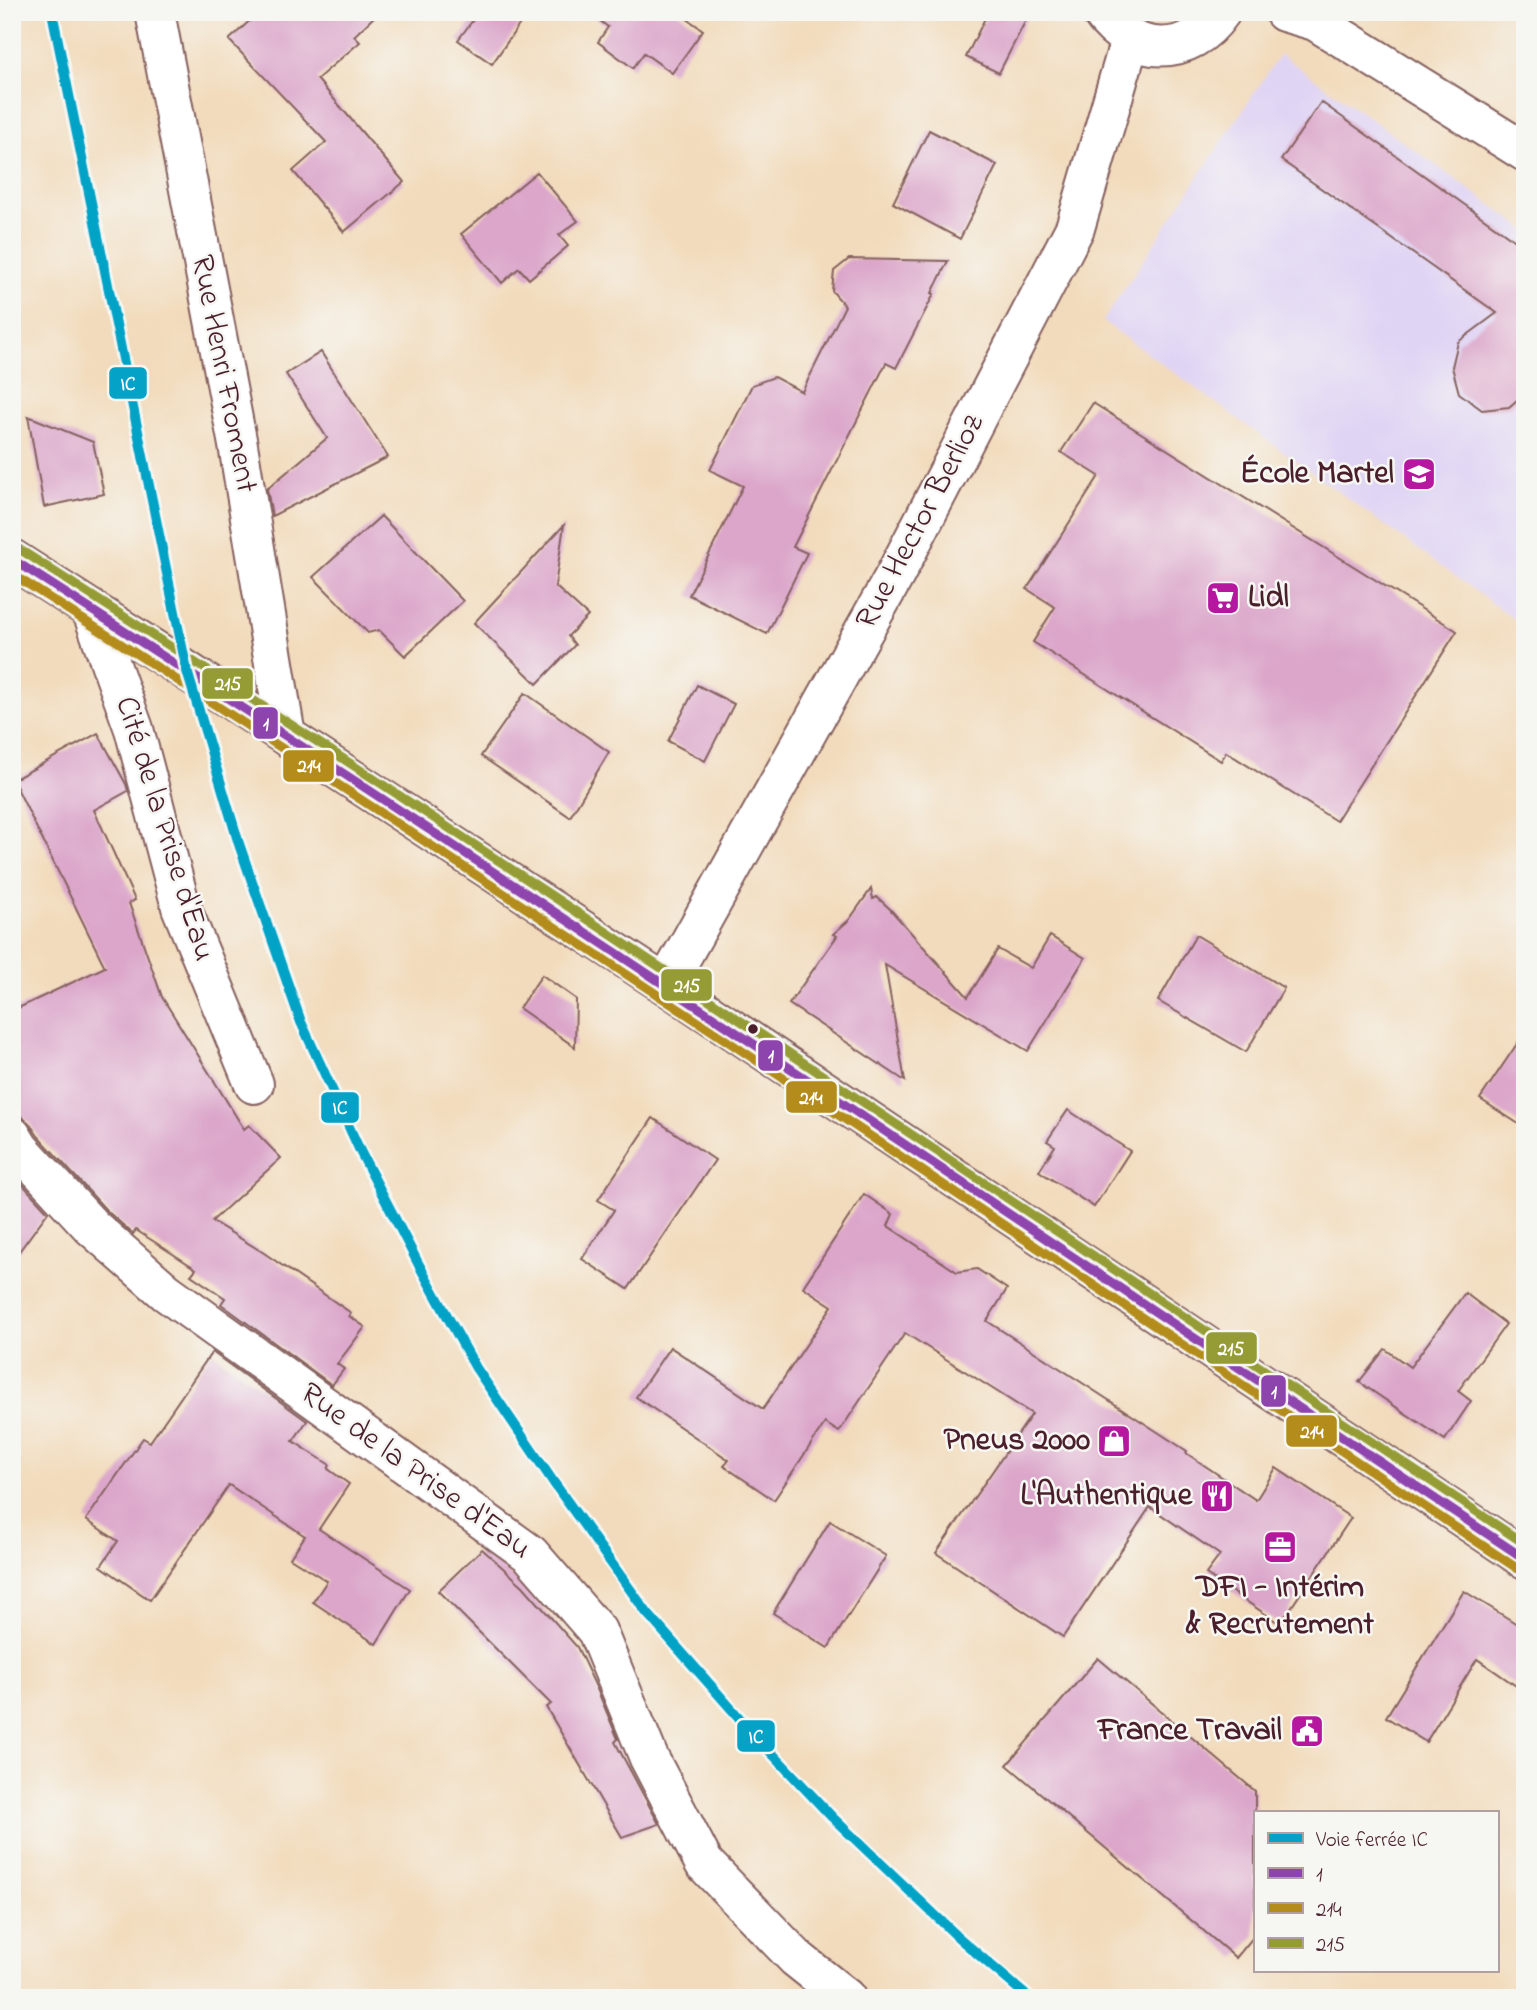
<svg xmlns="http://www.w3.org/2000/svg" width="1537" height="2010" viewBox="0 0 1537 2010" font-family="'Indie Flower',sans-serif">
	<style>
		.built { fill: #e0d4f4 }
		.building { fill: #dba6ca }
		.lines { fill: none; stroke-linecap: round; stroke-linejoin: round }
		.street-casing { stroke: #85615e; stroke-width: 42 }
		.primary-casing { stroke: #85615e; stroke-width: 42 }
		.street { stroke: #fff; stroke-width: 38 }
		.primary { stroke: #fff; stroke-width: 38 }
		.bus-1-casing { stroke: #f6f6f2; stroke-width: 14 }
		.bus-2-casing { stroke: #f6f6f2; stroke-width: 14 }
		.bus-3-casing { stroke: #f6f6f2; stroke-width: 14 }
		.bus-1 { stroke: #8e44ad; stroke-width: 9 }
		.bus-2 { stroke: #b38c1c; stroke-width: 9 }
		.bus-3 { stroke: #969c35; stroke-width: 9 }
		.rail-1-casing { stroke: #f6f6f2; stroke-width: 16 }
		.rail-1 { stroke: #04a2c6; stroke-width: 10 }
		.bus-dot { fill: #4a1f2b; stroke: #f6f6f2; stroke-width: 2.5 }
		.labels { text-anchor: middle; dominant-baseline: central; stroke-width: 5; stroke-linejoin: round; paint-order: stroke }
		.street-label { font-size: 32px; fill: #4a1f2b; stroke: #f6f6f2 }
		.poi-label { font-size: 32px; font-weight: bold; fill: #4a1f2b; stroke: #f6f6f2; text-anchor: end }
		.line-badge { stroke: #f6f6f2; stroke-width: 2.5 }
		.badge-label { font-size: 19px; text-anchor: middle; font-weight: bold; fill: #fff }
	</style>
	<rect width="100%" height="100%" fill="#f6f6f2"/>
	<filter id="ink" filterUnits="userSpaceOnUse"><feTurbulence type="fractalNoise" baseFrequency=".0143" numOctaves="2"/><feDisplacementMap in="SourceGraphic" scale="14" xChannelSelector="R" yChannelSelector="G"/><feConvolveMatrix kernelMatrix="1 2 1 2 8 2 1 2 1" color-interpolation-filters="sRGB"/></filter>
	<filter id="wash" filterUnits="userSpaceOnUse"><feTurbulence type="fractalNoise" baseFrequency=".00686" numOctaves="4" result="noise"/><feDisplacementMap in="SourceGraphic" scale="28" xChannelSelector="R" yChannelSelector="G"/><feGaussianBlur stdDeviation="1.57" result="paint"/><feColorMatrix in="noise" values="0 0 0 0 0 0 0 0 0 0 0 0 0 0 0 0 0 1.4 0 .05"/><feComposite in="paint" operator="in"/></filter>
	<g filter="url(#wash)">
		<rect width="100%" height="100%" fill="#f2dbbc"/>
		<!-- built -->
		<polygon class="built" points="1280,54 1525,229 1525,627 1103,321"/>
		<g id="blocks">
			<!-- building -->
			<g class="building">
				<polygon points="259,12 379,12 354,36 360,42 317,79 404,182 344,232 293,171 326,142 229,40"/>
				<polygon points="479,12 528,12 492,64 458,40"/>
				<polygon points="588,12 677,12 703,30 672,73 644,53 633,68 598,42 608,27"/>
				<polygon points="988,12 1030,12 999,73 966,57"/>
				<polygon points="1321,102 1525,248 1525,393 1509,407 1482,410 1459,393 1452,367 1458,342 1497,313 1281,160"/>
				<polygon points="929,130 997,165 960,239 893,203"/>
				<polygon points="537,172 578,221 559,235 568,246 529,279 519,268 502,283 461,234"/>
				<polygon points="849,259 948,261 932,293 934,294 896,368 886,363 793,547 807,553 767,634 689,595 743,486 710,470 752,385 774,377 802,392 845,306 832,291 834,271"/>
				<polygon points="321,352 388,457 272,516 267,489 327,438 286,374"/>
				<polygon points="1093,403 1457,631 1336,821 1226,752 1221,761 1033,642 1055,607 1027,589 1099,476 1061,452"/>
				<polygon points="28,416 93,442 104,494 44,507"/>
				<polygon points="381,516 463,601 405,656 379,630 368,633 313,577"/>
				<polygon points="564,525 555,586 588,616 568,636 575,645 537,684 474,623"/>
				<polygon points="697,685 734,704 705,761 668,741"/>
				<polygon points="525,693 609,752 570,817 481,756"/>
				<polygon points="98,733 126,784 128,791 94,810 135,900 129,903 162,997 244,1129 249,1125 281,1158 212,1221 264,1253 351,1313 349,1316 365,1327 337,1364 344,1369 332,1385 221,1304 225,1298 191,1275 196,1269 136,1230 133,1234 107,1211 38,1136 30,1124 22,1117 12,1114 12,1011 105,967 13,780"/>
				<polygon points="871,889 873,899 877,897 890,909 968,997 998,949 1031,968 1050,936 1085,958 1028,1051 885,965 905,1081 789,1004 837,936 833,934 849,920"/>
				<polygon points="1196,935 1284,988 1246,1052 1158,1001"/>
				<polygon points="542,975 576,999 575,1047 519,1008"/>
				<polygon points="1525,1032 1525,1128 1480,1099"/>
				<polygon points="1068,1110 1130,1151 1094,1207 1039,1171 1055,1146 1047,1141"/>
				<polygon points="653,1118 715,1160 628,1289 582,1259 614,1210 598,1200"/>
				<polygon points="12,1173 48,1212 12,1261"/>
				<polygon points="864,1194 893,1214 888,1226 957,1272 977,1269 1007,1289 987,1321 1187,1451 1186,1453 1256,1500 1276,1468 1351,1518 1280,1624 1206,1574 1220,1555 1150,1507 1063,1637 936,1553 1032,1414 905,1333 839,1432 825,1423 774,1500 724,1466 729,1460 636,1397 670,1347 763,1409 832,1306 803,1287"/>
				<polygon points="1465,1293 1506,1324 1458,1391 1471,1401 1445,1440 1359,1382 1385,1349 1410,1367"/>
				<polygon points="212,1352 307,1421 293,1441 330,1465 328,1469 349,1484 319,1529 410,1589 376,1644 313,1602 327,1581 290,1558 305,1536 229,1485 150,1600 101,1566 118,1541 86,1520 143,1438 150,1442"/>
				<polygon points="830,1521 886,1556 828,1648 773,1613"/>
				<polygon points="482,1549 523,1586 577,1647 597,1689 618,1739 615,1742 659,1824 622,1837 546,1707 551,1704 438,1591"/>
				<polygon points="1464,1591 1525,1629 1525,1692 1477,1659 1426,1742 1386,1717"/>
				<polygon points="1098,1658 1255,1791 1255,1935 1236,1958 1007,1765"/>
			</g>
		</g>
	</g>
	<g filter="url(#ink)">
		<use href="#blocks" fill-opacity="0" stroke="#85615e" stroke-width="2"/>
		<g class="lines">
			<!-- street casing -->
			<g class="street-casing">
				<g id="street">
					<polyline points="155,12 238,445 286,736"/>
					<path d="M1101,12C1133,57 1189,59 1221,12"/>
					<polyline points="1284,12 1315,21 1525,152"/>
					<polyline points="92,612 134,729 181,907 254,1084"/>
					<polyline points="666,985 895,575 1075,228 1130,40"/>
					<polyline points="12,1136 20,1149 92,1227 166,1292 530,1554 597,1631 649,1758 704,1863 796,1958 846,1998"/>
				</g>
			</g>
			<!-- primary casing -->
			<g class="primary-casing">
				<polyline id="primary" points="12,559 187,671 666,985 1525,1559"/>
			</g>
			<!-- street -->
			<use href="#street" class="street"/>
			<!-- primary -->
			<use href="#primary" class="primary"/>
			<!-- bus-1 casing -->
			<g class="bus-1-casing">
				<path id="bus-1" d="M12,559C521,885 1022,1223 1525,1559"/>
			</g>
			<!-- bus-2 casing -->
			<g class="bus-2-casing">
				<path id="bus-2" d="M12,574C519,898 1018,1235 1518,1569"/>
			</g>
			<!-- bus-3 casing -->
			<g class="bus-3-casing">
				<path id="bus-3" d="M19,549C525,873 1024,1210 1525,1544"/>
			</g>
			<!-- bus-1 -->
			<use href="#bus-1" class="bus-1"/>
			<!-- bus-2 -->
			<use href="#bus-2" class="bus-2"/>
			<!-- bus-3 -->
			<use href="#bus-3" class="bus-3"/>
			<!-- rail-1 casing -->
			<g class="rail-1-casing">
				<polyline id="rail-1" points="52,12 187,671 239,844 301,1022 361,1153 419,1265 476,1368 554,1483 647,1613 749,1729 832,1817 959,1938 1029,1998"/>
			</g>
			<!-- rail-1 -->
			<use href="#rail-1" class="rail-1"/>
		</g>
	</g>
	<!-- icons -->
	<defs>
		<g id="school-square" transform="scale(1.75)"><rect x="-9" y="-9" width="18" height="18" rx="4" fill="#b5179e" stroke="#f6f6f2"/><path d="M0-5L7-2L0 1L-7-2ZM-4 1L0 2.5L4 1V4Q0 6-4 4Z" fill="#fff"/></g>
		<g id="supermarket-square" transform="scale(1.75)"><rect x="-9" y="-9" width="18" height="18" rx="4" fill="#b5179e" stroke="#f6f6f2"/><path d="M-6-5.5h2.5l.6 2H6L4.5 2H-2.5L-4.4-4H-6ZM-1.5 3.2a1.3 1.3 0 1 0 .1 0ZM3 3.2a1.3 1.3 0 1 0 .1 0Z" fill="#fff"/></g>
		<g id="shop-square" transform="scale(1.75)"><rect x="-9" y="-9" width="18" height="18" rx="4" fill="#b5179e" stroke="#f6f6f2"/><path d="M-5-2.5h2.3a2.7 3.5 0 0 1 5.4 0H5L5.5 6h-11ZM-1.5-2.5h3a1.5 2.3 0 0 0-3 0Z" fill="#fff"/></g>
		<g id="restaurant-square" transform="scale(1.75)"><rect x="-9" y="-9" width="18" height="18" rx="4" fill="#b5179e" stroke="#f6f6f2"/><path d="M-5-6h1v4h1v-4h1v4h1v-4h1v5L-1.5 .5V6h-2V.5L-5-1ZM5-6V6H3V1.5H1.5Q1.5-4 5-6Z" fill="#fff"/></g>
		<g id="office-square" transform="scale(1.75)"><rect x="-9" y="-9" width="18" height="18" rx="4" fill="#b5179e" stroke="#f6f6f2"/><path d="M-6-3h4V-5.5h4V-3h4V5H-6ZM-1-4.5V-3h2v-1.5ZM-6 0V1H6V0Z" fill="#fff"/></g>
		<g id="civic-square" transform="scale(1.75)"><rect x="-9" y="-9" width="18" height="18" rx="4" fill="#b5179e" stroke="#f6f6f2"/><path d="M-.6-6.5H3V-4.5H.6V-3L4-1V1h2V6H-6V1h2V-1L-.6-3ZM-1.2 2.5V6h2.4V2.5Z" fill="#fff"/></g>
	</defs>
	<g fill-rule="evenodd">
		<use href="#school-square" x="1419" y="474"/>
		<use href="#supermarket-square" x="1223" y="598"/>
		<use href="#shop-square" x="1114" y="1441"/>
		<use href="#restaurant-square" x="1217" y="1496"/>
		<use href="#office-square" x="1280" y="1547"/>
		<use href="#civic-square" x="1307" y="1731"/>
	</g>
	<!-- markers -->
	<circle class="bus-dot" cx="753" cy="1029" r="6"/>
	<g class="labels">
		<!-- street labels -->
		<g class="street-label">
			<text transform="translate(223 374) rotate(79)">Rue Henri Froment</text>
			<text transform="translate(921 522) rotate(-62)">Rue Hector Berlioz</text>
			<text transform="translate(164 829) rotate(73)">Cité de la Prise d'Eau</text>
			<text transform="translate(415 1472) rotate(36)">Rue de la Prise d'Eau</text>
		</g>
		<!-- poi labels -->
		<g class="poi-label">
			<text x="1394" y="474">École Martel</text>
			<text x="1248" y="598" text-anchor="start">Lidl</text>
			<text x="1090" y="1441">Pneus 2000</text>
			<text x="1192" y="1496">L'Authentique</text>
			<text x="1280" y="1588" text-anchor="middle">DFI - Intérim<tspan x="1280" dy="37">&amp; Recrutement</tspan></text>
			<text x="1282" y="1731">France Travail</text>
		</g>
	</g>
	<g class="line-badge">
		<rect x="108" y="366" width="40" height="34" rx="7" fill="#04a2c6"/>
		<rect x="201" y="667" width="53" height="33" rx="7" fill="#969c35"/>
		<rect x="252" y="706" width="27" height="34" rx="7" fill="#8e44ad"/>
		<rect x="282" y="749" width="53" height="34" rx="7" fill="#b38c1c"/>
		<rect x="660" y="968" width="53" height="34" rx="7" fill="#969c35"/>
		<rect x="757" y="1039" width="27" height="33" rx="7" fill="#8e44ad"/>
		<rect x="785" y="1080" width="53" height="34" rx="7" fill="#b38c1c"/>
		<rect x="320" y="1091" width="40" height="33" rx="7" fill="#04a2c6"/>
		<rect x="1205" y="1331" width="53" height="34" rx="7" fill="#969c35"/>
		<rect x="1260" y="1374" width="27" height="34" rx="7" fill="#8e44ad"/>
		<rect x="1285" y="1414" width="53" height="34" rx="7" fill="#b38c1c"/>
		<rect x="736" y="1719" width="40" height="34" rx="7" fill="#04a2c6"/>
	</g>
	<g class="badge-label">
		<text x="128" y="390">IC</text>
		<text x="228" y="690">215</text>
		<text x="266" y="730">1</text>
		<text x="309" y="772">214</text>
		<text x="687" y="992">215</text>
		<text x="771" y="1062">1</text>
		<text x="811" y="1104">214</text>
		<text x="340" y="1114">IC</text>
		<text x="1231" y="1355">215</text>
		<text x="1274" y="1398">1</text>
		<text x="1312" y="1438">214</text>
		<text x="756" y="1743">IC</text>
	</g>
	<!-- margin -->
	<rect width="1537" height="2010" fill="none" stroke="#f6f6f2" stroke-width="42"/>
	<!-- legend -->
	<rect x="1254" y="1811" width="245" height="161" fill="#f6f6f2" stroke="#b1a0a2" stroke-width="2"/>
	<rect x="1268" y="1833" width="35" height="10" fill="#04a2c6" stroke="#b1a0a2" stroke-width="2"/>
	<text x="1316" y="1846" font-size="21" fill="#4a1f2b">Voie ferrée IC</text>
	<rect x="1268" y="1868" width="35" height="10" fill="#8e44ad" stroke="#b1a0a2" stroke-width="2"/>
	<text x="1316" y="1881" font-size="21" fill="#4a1f2b">1</text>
	<rect x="1268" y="1903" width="35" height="10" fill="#b38c1c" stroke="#b1a0a2" stroke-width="2"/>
	<text x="1316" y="1916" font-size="21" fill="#4a1f2b">214</text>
	<rect x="1268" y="1938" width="35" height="10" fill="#969c35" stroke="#b1a0a2" stroke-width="2"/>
	<text x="1316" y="1951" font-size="21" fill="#4a1f2b">215</text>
</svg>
